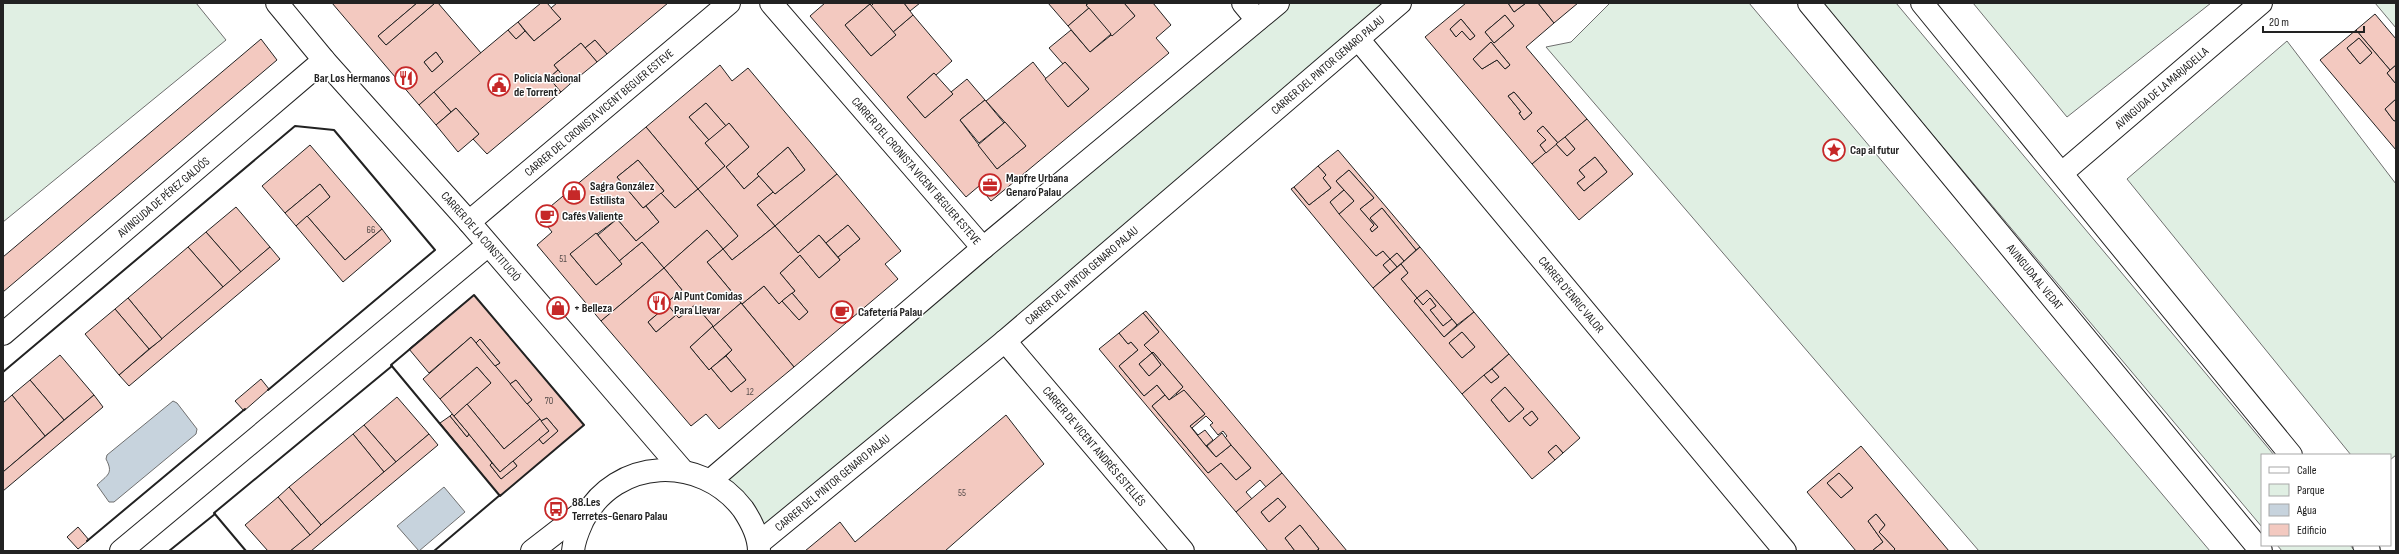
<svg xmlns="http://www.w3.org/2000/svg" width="2399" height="554" viewBox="0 0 2399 554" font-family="'Sofia Sans Condensed',sans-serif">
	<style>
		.green { fill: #e0efe3; stroke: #6f6f6f }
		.water { fill: #c7d3dd; stroke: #6f6f6f }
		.building { fill: #f3c9c0; stroke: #222; fill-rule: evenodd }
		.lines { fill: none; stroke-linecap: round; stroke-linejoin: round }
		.minor-casing { stroke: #222; stroke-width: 24 }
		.minor { stroke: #fff; stroke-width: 22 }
		.wall { stroke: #222; stroke-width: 2 }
		.labels { text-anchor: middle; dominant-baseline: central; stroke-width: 3; stroke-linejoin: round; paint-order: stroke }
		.number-label { font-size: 10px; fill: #564c4a }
		.street-label { font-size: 12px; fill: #222; stroke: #fff }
		.poi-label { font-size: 12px; font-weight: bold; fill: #222; stroke: #fff; text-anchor: start }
	</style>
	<rect width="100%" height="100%" fill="#fff"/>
	<!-- green -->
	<g class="green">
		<polygon points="3,3 196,3 226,40 3,222"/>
		<polygon points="1281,3 1397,3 759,543 711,480"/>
		<polygon points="1610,3 1749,3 2210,551 1979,551 1546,47 1571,42"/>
		<polygon points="1822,3 1896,3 2274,455 2262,455 2262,527"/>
		<polygon points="1973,3 2211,3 2067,117"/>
		<polygon points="2375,3 2396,3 2396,28"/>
		<polygon points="2287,41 2396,184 2396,455 2390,460 2390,455 2351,455 2127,179"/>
		<polygon points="2277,545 2350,545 2355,551 2282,551"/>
	</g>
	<!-- water -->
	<g class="water">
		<path d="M173,401L177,403L197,429L196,434L114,502H109L97,485C107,475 114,474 106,459L107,455Z"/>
		<polygon points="444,487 465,512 419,551 397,526"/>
	</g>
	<!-- building -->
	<g class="building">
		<path d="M332,3H417L378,36L386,45L435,3H438L481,53L419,105ZM436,52L443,62L432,72L424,62Z"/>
		<polygon points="417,3 435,3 386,45 378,36"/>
		<polygon points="541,3 547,3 561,19 534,41 518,22"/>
		<polygon points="557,3 668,3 607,54 595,40 585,48 581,43 554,65 558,70 549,78 561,92 487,154 473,139 479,134 456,108 451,112 434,92 508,30 516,39 525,31 534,41 561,19 551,8"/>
		<polygon points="825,3 874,3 871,6 870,4 845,25 871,56 896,35 893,32 913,15 952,61 936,75 934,73 907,97 925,118 953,94 951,92 967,79 985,100 960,120 997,169 1026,146 986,101 1033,62 1068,107 1089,89 1065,62 1063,64 1049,48 1071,30 1090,52 1135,16 1124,3 1153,3 1171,25 1156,38 1169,53 991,201 979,186 966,197 810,16"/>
		<polygon points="874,3 904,3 913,15 893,32 871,6"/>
		<polygon points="904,3 920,3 910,11"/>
		<polygon points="1048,3 1089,3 1086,5 1089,8 1068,26"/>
		<polygon points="1089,3 1124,3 1135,16 1112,36 1086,5"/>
		<path d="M1466,3H1508L1514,12L1526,3H1538L1554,23L1526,47L1587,119L1558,143L1543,126L1537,131L1546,140L1540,145L1546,153L1532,164L1425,37ZM1505,15L1514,26L1494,43L1485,32ZM1461,19L1475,36L1470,40L1462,31L1456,37L1450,29ZM1491,42L1510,65L1505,69L1497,60L1482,69L1473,59ZM1514,92L1532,113L1524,120L1519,113L1521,112L1508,96Z"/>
		<polygon points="1508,3 1526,3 1514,12"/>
		<polygon points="1538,3 1578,3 1554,23"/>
		<polygon points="870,4 896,35 871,56 845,25"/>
		<polygon points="1089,8 1111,34 1090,52 1068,26"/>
		<polygon points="2375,14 2396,39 2396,65 2390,70 2356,30"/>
		<polygon points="1505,15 1514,26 1494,43 1485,32"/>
		<polygon points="1461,19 1475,36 1470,40 1462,31 1456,37 1450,29"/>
		<polygon points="518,22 525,31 516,39 508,30"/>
		<path d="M2356,30L2390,70L2387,73L2396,84V99L2385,109L2394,121L2396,120V150L2320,60ZM2359,38L2372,53L2360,64L2347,48Z"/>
		<polygon points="2359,38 2372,53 2360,64 2347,48"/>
		<polygon points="261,39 277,60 3,292 3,257"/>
		<polygon points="595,40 607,54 597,62 585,48"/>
		<polygon points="1491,42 1510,65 1505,69 1497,60 1482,69 1473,59"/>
		<polygon points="581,43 597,62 570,84 554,65"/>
		<polygon points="436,52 443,62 432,72 424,62"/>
		<polygon points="1065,62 1089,89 1068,107 1045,79"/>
		<polygon points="720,65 732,81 748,68 837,174 775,226 757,205 773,192 775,194 805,170 788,147 757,174 759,176 744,189 726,167 749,147 729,123 726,126 706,103 689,117 709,140 705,143 725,166 698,189 646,127"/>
		<polygon points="2396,65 2396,84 2387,73"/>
		<polygon points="558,70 570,84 561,92 549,78"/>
		<polygon points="934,73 953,94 925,118 907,97"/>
		<polygon points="434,92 451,112 436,125 419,105"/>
		<polygon points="1514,92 1532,113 1524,120 1519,113 1521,112 1508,96"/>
		<polygon points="2396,99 2396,120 2394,121 2385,109"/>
		<polygon points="985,100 1004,123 979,143 960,120"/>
		<polygon points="706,103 726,126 709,140 689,117"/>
		<polygon points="456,108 479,134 458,152 436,125"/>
		<path d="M1587,119L1633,174L1579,220L1532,164L1556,144L1567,156L1575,149L1565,137ZM1595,157L1607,172L1584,191L1577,183L1585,177L1579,170Z"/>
		<polygon points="1005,122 1026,146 997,169 978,145"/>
		<polygon points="729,123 749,147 726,167 744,189 759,176 773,192 757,205 775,226 732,260 723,249 738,236 698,189 725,166 705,143"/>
		<polygon points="1543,126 1558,143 1546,153 1540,145 1546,140 1537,131"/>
		<polygon points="646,127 698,189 675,208 661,193 664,191 638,160 617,177 643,208 646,206 659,222 636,241 617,219 570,254 596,285 622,264 619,261 642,242 664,268 601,321 537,245 552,232 539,216"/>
		<polygon points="1565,137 1575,149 1567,156 1556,144"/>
		<polygon points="310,145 382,229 345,260 307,216 330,197 320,184 285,213 262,186"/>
		<polygon points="788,147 805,170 775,194 757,174"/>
		<polygon points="1338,150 1420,247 1416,250 1382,208 1370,218 1378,227 1372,232 1370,229 1374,225 1360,209 1374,198 1349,170 1336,181 1344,190 1330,202 1376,256 1383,251 1390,259 1383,265 1390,273 1373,288 1291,189 1294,187 1309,205 1331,188 1323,178 1326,175 1318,166"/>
		<polygon points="1595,157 1607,172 1584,191 1577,183 1585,177 1579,170"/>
		<polygon points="638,160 664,191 643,208 617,177"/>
		<polygon points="1318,166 1326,175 1323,178 1331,188 1309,205 1294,187"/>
		<polygon points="1349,170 1374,198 1360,209 1374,225 1370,229 1372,232 1378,227 1370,218 1382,208 1416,250 1404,261 1397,253 1390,259 1383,251 1376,256 1339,214 1354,201 1336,181"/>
		<polygon points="837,174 901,251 885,264 898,279 794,367 742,304 764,286 779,304 782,301 799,320 808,312 792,293 795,291 780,273 800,255 819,278 840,260 838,257 860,239 848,225 826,243 819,235 798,253 775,226"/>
		<polygon points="320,184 330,197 296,226 285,213"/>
		<polygon points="698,189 738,236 723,249 707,230 664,268 642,242 619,261 598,235 617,219 636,241 659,222 646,206 661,193 675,208"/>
		<polygon points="1344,190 1354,201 1339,214 1330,202"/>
		<polygon points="236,207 270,247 241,272 206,232"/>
		<polygon points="307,216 345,260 382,229 391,241 343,282 296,226"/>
		<polygon points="848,225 860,239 838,257 826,243"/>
		<polygon points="775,226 798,253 819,235 840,260 819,278 800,255 780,273 795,291 782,301 779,304 764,286 742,304 707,262 723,249 732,260"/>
		<polygon points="707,230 723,249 707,262 741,303 713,327 732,350 709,370 690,347 713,326 695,305 679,318 676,315 666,303 682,290 664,268"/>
		<polygon points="206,232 241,272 223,287 188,247"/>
		<polygon points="596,233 622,264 596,285 570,254"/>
		<polygon points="188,247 223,287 162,339 128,298"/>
		<polygon points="270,247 280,259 129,386 119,375"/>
		<polygon points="1420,247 1474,312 1457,325 1427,290 1417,298 1401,279 1408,273 1401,264"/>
		<polygon points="1397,253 1404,261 1397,267 1390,259"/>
		<polygon points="1390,259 1397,267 1390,273 1383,265"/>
		<path d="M1401,264L1408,273L1401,279L1417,298L1414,301L1444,337L1474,312L1509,354L1462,394L1373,288ZM1462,332L1475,347L1462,358L1449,343Z"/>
		<polygon points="664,268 682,290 666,303 668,305 648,322 656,332 676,315 679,318 695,305 713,326 690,347 709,370 711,368 731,392 746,380 726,356 732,350 713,327 741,303 794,367 719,429 706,414 691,426 601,321"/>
		<polygon points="1427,290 1452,319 1443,326 1430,310 1436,306 1430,298 1423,305 1417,298"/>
		<polygon points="792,293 808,312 799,320 782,301"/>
		<polygon points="474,295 584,425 500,496 440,423 450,416 467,437 469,434 492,463 490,465 501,479 517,466 513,461 539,439 543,444 558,431 547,418 541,421 527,404 532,400 516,380 510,384 495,366 500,363 480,339 476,343 471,337 429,373 409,349"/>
		<polygon points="128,298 162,339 149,349 115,309"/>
		<polygon points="1417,298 1423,305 1430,298 1436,306 1430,310 1443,326 1452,319 1457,325 1444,337 1414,301"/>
		<polygon points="668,305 676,315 656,332 648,322"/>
		<polygon points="115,309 149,349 119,375 85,334"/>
		<polygon points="1146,311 1282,473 1266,487 1260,480 1246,492 1252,499 1236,512 1099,349 1119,333 1128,344 1131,342 1138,350 1119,366 1144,396 1157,385 1165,395 1152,406 1208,473 1221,463 1236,480 1251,468 1225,438 1227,436 1223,431 1218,435 1210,425 1213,423 1206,416 1192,428 1198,435 1205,430 1213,440 1206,446 1190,426 1205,414 1184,390 1178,396 1176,394 1183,387 1153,352 1152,353 1144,345 1159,332 1143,313"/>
		<path d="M1143,313L1159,332L1144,345L1152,353L1153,352L1183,387L1169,400L1157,385L1144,396L1119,366L1138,350L1131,342L1128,344L1119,333ZM1152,353L1161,365L1149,376L1139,364Z"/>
		<polygon points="1462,332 1475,347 1462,358 1449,343"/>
		<polygon points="471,337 540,419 504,449 467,404 491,383 477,367 440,399 423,379"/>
		<polygon points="480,339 500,363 495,366 476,343"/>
		<polygon points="1152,353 1161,365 1149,376 1139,364"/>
		<path d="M1509,354L1580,438L1563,453L1556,445L1548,452L1555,460L1532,479L1462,394L1484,375L1491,383L1499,377L1492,369ZM1505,387L1524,409L1509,422L1491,400ZM1532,411L1538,419L1530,426L1523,418Z"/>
		<polygon points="60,355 94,395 64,420 30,380"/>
		<polygon points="726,356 746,380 731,392 711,368"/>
		<polygon points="477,367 491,383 454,416 440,399"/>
		<polygon points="1492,369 1499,377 1491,383 1484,375"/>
		<polygon points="261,379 269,389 244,411 235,401"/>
		<polygon points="30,380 64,420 45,436 12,395"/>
		<polygon points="516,380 532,400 527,404 510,384"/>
		<polygon points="1505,387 1524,409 1509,422 1491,400"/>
		<polygon points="1184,390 1205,414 1190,426 1206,446 1216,457 1231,445 1251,468 1236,480 1221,463 1208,473 1152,406 1165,395 1169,400"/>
		<polygon points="12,395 45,436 3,472 3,403"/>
		<polygon points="94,395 103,407 3,491 3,472"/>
		<polygon points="397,397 429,434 396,462 364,425"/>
		<polygon points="467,404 504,449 540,419 549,431 500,472 454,416"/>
		<polygon points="1532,411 1538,419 1530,426 1523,418"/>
		<polygon points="452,414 469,434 467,437 450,416"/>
		<polygon points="1006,415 1044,464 945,551 805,551 840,522 855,542"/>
		<polygon points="547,418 558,431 543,444 539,439 549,431 541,421"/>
		<polygon points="364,425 396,462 384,472 353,434"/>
		<polygon points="1222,433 1231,445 1216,457 1207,446"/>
		<polygon points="353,434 384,472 321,525 289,487"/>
		<polygon points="429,434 438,445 311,551 290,551"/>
		<polygon points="1556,445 1563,453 1555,460 1548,452"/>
		<path d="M1861,446L1949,551H1893L1895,549L1879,532L1885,525L1876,514L1868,521L1883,542L1872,551H1856L1807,492ZM1839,473L1853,488L1841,498L1827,483Z"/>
		<polygon points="513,461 517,466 501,479 490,465 492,463 500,472"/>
		<path d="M1282,473L1347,551H1316L1319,549L1300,525L1285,538L1295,551H1268L1236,512ZM1278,498L1286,507L1269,522L1261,512Z"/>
		<polygon points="1839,473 1853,488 1841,498 1827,483"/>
		<polygon points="289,487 321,525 310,535 278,497"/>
		<polygon points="278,497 310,535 290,551 268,551 245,525"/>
		<polygon points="1278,498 1286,507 1269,522 1261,512"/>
		<polygon points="1876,514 1885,525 1879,532 1895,549 1893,551 1872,551 1883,542 1868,521"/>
		<polygon points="1300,525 1319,549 1316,551 1295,551 1285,538"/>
		<polygon points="78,527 89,540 78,549 67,537"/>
	</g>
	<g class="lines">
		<!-- minor casing -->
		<g class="minor-casing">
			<g id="minor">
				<path id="s1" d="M277,3L324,60L469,222L683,471"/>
				<path id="s2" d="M771,3L983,248"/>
				<polyline points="1243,3 1257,20"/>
				<path id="s3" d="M1809,3L2261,551"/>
				<polyline points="1922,3 2291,455"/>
				<path id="s4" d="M1358,39L1785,551"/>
				<path id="s5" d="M2062,173L2261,3"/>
				<path id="s6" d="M469,222L729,3"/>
				<path id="s7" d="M3,334L324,60"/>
				<path id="s8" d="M1005,341L1183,551"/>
				<polyline points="711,480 983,248 1278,3"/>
				<path id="s9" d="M759,543L1005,341L1400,3"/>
				<polyline points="2364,545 2369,551"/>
				<polyline points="121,551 487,246"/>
				<polyline points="532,551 585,510"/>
				<path d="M573,551C574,539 578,531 583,520C616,457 701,454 743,509C751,521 759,536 759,551"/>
			</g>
		</g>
		<!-- minor -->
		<use href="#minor" class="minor"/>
		<!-- wall -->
		<g class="wall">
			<polygon points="474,295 584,425 500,496 391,365"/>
			<polyline points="3,372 295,126 334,130 435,250 268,390"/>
			<polyline points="87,541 245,409"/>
			<polyline points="169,551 215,514"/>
			<polyline points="246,551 214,513 392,366"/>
			<polyline points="434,551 500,495"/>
		</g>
	</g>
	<!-- icons -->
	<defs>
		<g id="restaurant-ring" transform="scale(1.15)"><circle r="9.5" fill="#fff" stroke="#c62828" stroke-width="1.5"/><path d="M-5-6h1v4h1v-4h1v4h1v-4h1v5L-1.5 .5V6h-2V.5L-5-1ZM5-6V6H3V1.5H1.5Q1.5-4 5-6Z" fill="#c62828"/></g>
		<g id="civic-ring" transform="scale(1.15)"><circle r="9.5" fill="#fff" stroke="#c62828" stroke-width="1.5"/><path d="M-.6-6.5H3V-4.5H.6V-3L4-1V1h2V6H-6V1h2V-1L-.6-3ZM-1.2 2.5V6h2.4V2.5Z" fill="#c62828"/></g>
		<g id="sight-ring" transform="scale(1.15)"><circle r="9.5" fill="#fff" stroke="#c62828" stroke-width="1.5"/><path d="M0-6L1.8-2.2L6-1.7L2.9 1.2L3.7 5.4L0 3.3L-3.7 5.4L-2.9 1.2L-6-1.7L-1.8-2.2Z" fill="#c62828"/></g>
		<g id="office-ring" transform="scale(1.15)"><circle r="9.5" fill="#fff" stroke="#c62828" stroke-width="1.5"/><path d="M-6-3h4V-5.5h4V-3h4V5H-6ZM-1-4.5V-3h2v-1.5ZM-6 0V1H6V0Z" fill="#c62828"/></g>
		<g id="shop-ring" transform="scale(1.15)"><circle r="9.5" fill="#fff" stroke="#c62828" stroke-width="1.5"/><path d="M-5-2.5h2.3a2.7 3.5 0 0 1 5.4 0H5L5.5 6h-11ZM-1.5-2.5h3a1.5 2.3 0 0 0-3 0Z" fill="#c62828"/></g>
		<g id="cafe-ring" transform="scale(1.15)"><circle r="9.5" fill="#fff" stroke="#c62828" stroke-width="1.5"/><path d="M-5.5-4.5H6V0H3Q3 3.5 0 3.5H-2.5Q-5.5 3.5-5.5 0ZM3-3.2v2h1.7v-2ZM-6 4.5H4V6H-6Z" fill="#c62828"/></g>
		<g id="bus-ring" transform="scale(1.15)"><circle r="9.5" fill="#fff" stroke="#c62828" stroke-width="1.5"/><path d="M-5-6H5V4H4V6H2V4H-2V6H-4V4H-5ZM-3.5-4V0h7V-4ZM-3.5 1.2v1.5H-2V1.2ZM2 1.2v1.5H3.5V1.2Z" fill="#c62828"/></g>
	</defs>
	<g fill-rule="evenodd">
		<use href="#restaurant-ring" x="406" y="78"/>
		<use href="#civic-ring" x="499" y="85"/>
		<use href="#sight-ring" x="1834" y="150"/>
		<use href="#office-ring" x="990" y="185"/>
		<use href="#shop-ring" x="574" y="193"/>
		<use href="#cafe-ring" x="547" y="216"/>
		<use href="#restaurant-ring" x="659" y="303"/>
		<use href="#shop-ring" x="558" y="308"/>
		<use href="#cafe-ring" x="842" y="312"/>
		<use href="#bus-ring" x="556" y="509"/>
	</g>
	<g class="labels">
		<!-- number labels -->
		<g class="number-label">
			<text x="371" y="230">66</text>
			<text x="563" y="259">51</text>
			<text x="750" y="392">12</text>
			<text x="549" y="401">70</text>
			<text x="962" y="493">55</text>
		</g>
		<!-- street labels -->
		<g class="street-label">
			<text stroke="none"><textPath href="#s9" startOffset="743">CARRER DEL PINTOR GENARO PALAU</textPath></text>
			<text stroke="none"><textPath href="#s5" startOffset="131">AVINGUDA DE LA MARJADELLA</textPath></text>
			<text stroke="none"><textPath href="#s6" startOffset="170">CARRER DEL CRONISTA VICENT BEGUER ESTEVE</textPath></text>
			<text stroke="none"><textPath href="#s2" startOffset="222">CARRER DEL CRONISTA VICENT BEGUER ESTEVE</textPath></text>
			<text stroke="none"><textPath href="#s7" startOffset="211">AVINGUDA DE PÉREZ GALDÓS</textPath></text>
			<text stroke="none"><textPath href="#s1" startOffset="310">CARRER DE LA CONSTITUCIÓ</textPath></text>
			<text stroke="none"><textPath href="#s9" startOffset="419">CARRER DEL PINTOR GENARO PALAU</textPath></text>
			<text stroke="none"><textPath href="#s3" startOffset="355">AVINGUDA AL VEDAT</textPath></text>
			<text stroke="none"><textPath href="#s4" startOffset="333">CARRER D'ENRIC VALOR</textPath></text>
			<text stroke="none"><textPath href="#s8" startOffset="138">CARRER DE VICENT ANDRÉS ESTELLÉS</textPath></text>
			<text stroke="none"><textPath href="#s9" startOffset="95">CARRER DEL PINTOR GENARO PALAU</textPath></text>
		</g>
		<!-- poi labels -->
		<g class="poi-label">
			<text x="390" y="78" text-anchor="end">Bar Los Hermanos</text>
			<text x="514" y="78">Policía Nacional<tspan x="514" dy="14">de Torrent</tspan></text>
			<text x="1850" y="150">Cap al futur</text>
			<text x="1006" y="178">Mapfre Urbana<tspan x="1006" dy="14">Genaro Palau</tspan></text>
			<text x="590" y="186">Sagra González<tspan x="590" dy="14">Estilista</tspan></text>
			<text x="562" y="216">Cafés Valiente</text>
			<text x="674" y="296">Al Punt Comidas<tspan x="674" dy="14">Para Llevar</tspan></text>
			<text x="574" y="308">+ Belleza</text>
			<text x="858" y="312">Cafetería Palau</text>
			<text x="572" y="502">88.Les<tspan x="572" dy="14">Terretes-Genaro Palau</tspan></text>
		</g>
	</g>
	<!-- border -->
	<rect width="2399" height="554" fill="none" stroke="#222222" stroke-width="8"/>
	<!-- legend -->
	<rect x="2261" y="454" width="130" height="92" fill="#ffffff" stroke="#a7a7a7"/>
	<rect x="2269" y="467" width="20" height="6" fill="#ffffff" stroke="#a7a7a7"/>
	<text x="2297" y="474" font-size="12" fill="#222222">Calle</text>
	<rect x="2269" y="484" width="20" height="12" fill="#e0efe3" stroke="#a7a7a7"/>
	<text x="2297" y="494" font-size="12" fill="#222222">Parque</text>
	<rect x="2269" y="504" width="20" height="12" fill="#c7d3dd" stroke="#a7a7a7"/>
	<text x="2297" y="514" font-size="12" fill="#222222">Agua</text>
	<rect x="2269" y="524" width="20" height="12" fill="#f3c9c0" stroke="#a7a7a7"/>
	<text x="2297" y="534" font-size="12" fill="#222222">Edificio</text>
	<!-- scale -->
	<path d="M2263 26v6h101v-6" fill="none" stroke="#222222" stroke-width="2"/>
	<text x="2269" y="26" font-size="12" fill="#222222" stroke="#ffffff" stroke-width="3" paint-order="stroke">20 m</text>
</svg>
